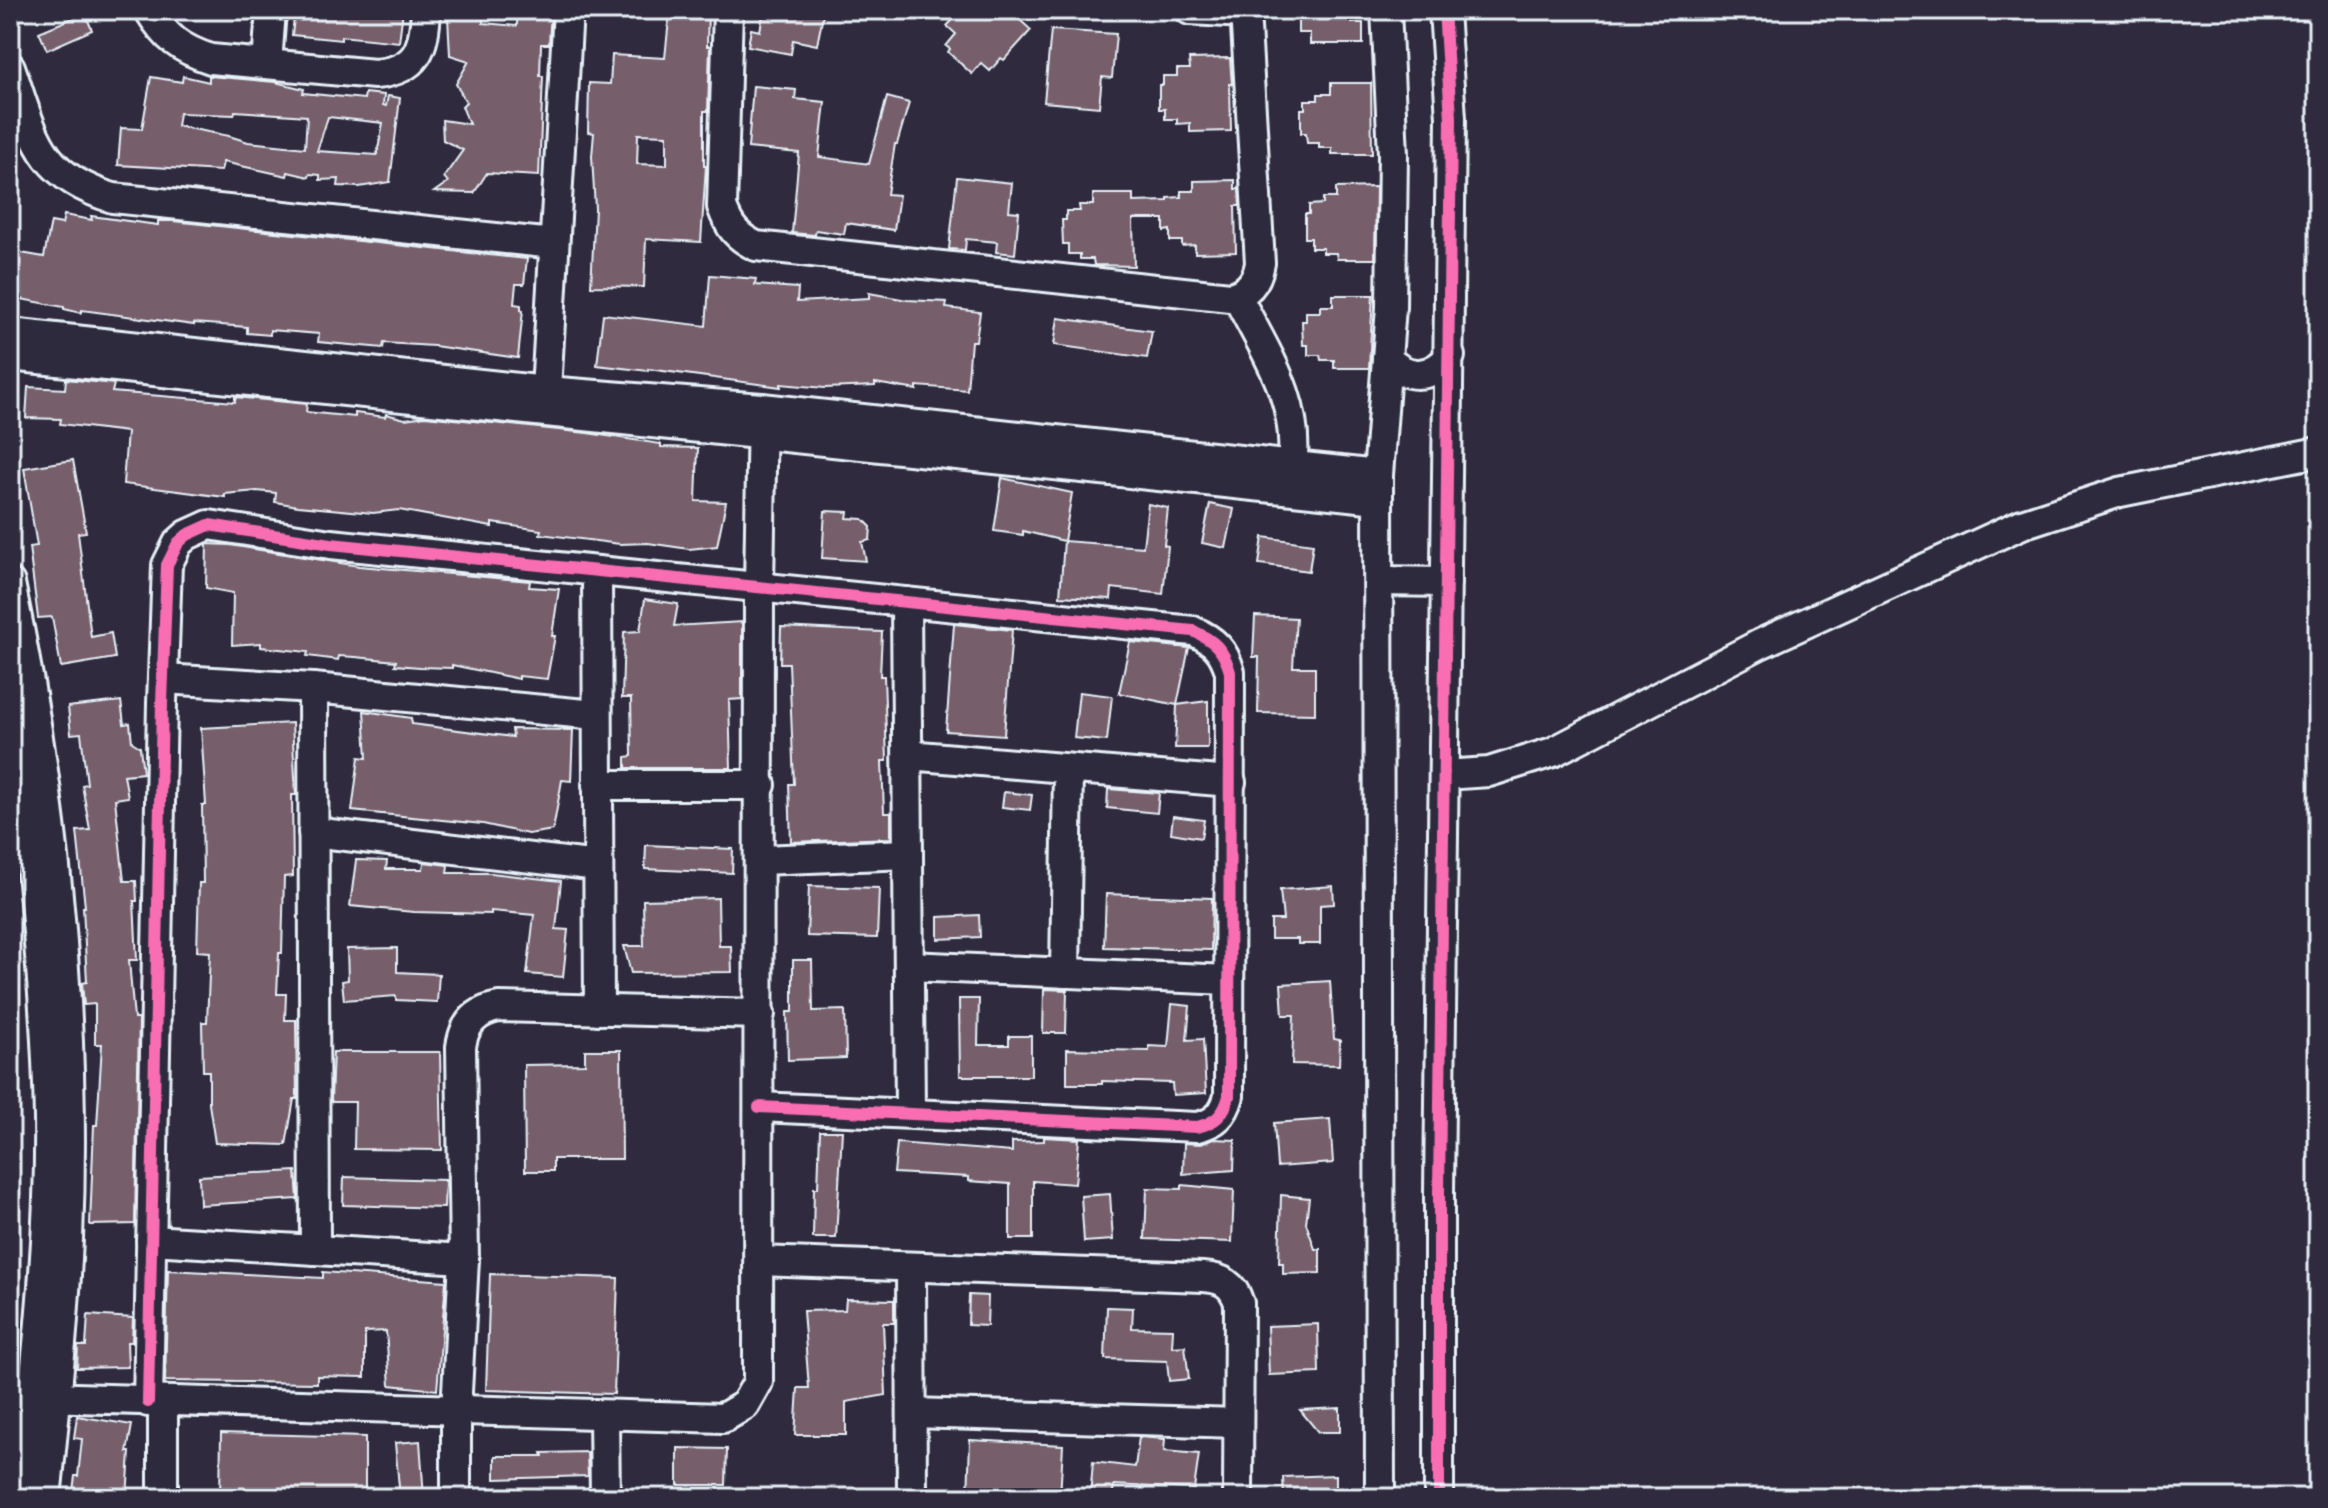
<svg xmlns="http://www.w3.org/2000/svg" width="2328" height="1508" viewBox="0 0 2328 1508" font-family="'Comic Neue',sans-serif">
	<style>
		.building { fill: #765e6a; stroke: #e8f1f8; stroke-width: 2; fill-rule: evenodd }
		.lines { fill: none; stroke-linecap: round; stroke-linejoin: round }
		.minor-casing { stroke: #e8f1f8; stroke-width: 34 }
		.minor { stroke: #2f2a3d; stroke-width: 28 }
		.cycleway-casing { stroke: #2f2a3d; stroke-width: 17 }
		.cycleway { stroke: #f96db3; stroke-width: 12 }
	</style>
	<rect width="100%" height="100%" fill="#2f2a3d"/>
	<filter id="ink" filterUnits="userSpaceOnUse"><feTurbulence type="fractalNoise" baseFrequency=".0125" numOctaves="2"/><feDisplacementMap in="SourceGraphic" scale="16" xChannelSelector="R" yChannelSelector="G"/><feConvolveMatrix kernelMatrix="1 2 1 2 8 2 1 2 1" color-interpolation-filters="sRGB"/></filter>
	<g filter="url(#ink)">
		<!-- building -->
		<g class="building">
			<polygon points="295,10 403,10 399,42 341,36 341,40 292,35"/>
			<polygon points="454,10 483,10 483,23 517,26 517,10 551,10 549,44 541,44 540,76 543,76 539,176 487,173 474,193 434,192 448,182 444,177 463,150 443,140 442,120 469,124 462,106 466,102 456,84 469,61 450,55 448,17 454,18"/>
			<path d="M670,10H708L707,46H710L708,111H704V166H706L701,242L646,239L644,287L591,286L595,209L592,156L594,133L588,132L589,83L610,84L612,55L665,58ZM638,134L667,135V165L637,164Z"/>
			<polygon points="764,10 824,10 817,45 793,40 791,54 748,46 751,29 760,31"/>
			<polygon points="962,10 1009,10 1031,30 1004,60 1001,58 990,71 981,63 972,74 948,52 950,49 946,46 956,34 947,26"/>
			<polygon points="1298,10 1352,10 1352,23 1363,23 1363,44 1310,44 1310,33 1298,33"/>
			<polygon points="85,13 92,30 47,50 39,32"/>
			<polygon points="1051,30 1116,34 1112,78 1102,77 1099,107 1044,102"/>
			<polygon points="1230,58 1232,84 1230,84 1231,131 1190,132 1190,123 1177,124 1177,119 1165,119 1165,109 1159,109 1159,85 1163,85 1163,76 1177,76 1177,69 1190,69 1189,59"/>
			<path d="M183,76L209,82V76L275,82L304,89L303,93L364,99L365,93L384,95L383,105L386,106L388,96L400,98L390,182L359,187L338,186L339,179L320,180V175L310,174L309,177L288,172L287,176L223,162L221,171L118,165L121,128L142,129L151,77L182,82ZM235,111L307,116L305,148L248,142L229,136L177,126L179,113L234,115ZM328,117L383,123L377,155L317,151Z"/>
			<polygon points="1331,83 1371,83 1372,154 1332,154 1332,148 1319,148 1319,143 1307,143 1306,133 1301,133 1301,109 1305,109 1305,100 1318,100 1318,94 1331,94"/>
			<polygon points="753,86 796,90 795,99 825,102 819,157 869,164 887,97 909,103 897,144 895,144 887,194 899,195 894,230 846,223 844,234 816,230 815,235 792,233 799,153 748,148"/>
			<polygon points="957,177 1012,183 1009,211 1019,212 1015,254 996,252 997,242 966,239 965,250 949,249"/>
			<polygon points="1235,180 1235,189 1239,189 1240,206 1235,206 1236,252 1195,253 1195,245 1182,246 1182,241 1170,241 1170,230 1164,231 1164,219 1133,219 1134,266 1094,265 1093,259 1080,259 1080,254 1068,254 1068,244 1063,244 1062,220 1066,220 1066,211 1080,211 1079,205 1093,205 1093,194 1133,194 1133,202 1168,201 1168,198 1181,197 1181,191 1194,191 1194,181"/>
			<polygon points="1376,187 1375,259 1337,259 1336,253 1323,253 1323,248 1311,248 1311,238 1305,238 1305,214 1309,214 1309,205 1323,204 1323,198 1336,198 1336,188"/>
			<polygon points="64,215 92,220 91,216 158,225 158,221 173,221 527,259 524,284 516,284 514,304 521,305 521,310 523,310 518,358 434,346 384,343 383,348 318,342 319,334 270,330 270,335 247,333 247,327 194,323 194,325 82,310 81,313 64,309 64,307 10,297 10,251 44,257 51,222 62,224"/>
			<polygon points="710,275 756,279 755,285 798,288 797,302 869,298 869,293 907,300 947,302 946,308 980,312 976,341 971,341 967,390 917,386 917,390 875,383 875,386 825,388 781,384 781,387 648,369 648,371 597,365 603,314 706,326"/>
			<polygon points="1333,295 1373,295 1369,368 1334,368 1334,360 1321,360 1320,355 1308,355 1308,345 1303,345 1302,321 1306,321 1306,312 1320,312 1320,306 1333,306"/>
			<polygon points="1058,318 1152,331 1147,358 1054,345"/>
			<polygon points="66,379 114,384 112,392 235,402 235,397 307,404 306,412 355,417 355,413 385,417 386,414 405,419 425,416 587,433 661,444 661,447 698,448 696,501 726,502 717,546 689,549 648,543 620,544 540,534 541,530 492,523 492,527 399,510 373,513 298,506 275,502 276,493 257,491 225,494 225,497 123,484 127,432 60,424 61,419 26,418 28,387 65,389"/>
			<polygon points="73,460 86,532 78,533 91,637 111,633 115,658 61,667 52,617 38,618 29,547 37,546 24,468"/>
			<polygon points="1002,478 1072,493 1064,541 1023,531 1023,535 994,531"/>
			<polygon points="1148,504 1168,508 1164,545 1168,546 1163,594 1112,588 1111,599 1060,596 1064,541 1143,547"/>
			<polygon points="1210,504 1234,509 1226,548 1202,543"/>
			<polygon points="825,511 848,512 847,518 863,519 871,527 870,540 862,542 866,561 822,558"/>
			<polygon points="1263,537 1313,544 1309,571 1259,564"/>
			<polygon points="207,544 230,545 359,566 530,581 529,587 559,589 552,636 555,636 547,679 519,676 519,679 452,665 452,668 420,667 395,665 396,661 355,657 339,656 338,660 307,656 308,652 261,647 261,643 232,645 233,593 206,588"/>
			<polygon points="645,599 678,604 674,626 742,622 742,699 729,700 731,768 626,768 626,757 632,756 631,698 622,698 624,632 640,631"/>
			<polygon points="1255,616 1296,618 1293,667 1315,667 1315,714 1258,713 1259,657 1253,657"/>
			<polygon points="954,624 1012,630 1004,735 946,731"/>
			<polygon points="781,627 882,632 880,676 884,676 887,761 882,761 884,813 891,813 891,838 791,842 789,784 794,784 789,663 780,663"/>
			<polygon points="1130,642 1189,648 1177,705 1119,693"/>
			<polygon points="1079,692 1112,696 1107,741 1074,738"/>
			<polygon points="121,701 124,724 130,723 132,742 140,747 143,773 124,775 128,797 115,799 124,881 136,881 137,901 134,901 137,960 129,960 134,1019 139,1019 135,1224 90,1225 94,1125 97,1125 102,1044 95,1044 95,1004 84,1005 82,983 87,982 83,907 85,907 77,831 90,830 82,785 87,784 81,733 71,734 68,707"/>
			<polygon points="1208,701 1208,748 1175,748 1177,705"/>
			<polygon points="364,711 411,718 412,724 513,737 512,729 573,730 571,781 562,780 553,830 528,834 483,824 352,811 359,757 367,758"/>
			<polygon points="292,723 296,795 292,795 293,876 284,877 282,953 279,953 277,994 286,994 285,1020 296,1020 297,1099 294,1099 286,1145 215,1143 209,1104 209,1071 203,1071 202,1022 207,1022 210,952 197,951 199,883 203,883 202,805 206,805 201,728"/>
			<polygon points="1108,789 1159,793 1157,813 1107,808"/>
			<polygon points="1004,792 1032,795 1030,810 1002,807"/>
			<polygon points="1173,816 1204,820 1201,838 1171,833"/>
			<polygon points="646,845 733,849 732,873 645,869"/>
			<polygon points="356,860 387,861 386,869 423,869 424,862 448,865 447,873 491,873 561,881 556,929 568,930 563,977 527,974 534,915 491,911 491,914 414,912 350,906"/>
			<polygon points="809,886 879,888 877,938 807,936"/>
			<polygon points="1333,886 1334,904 1320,905 1320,944 1298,944 1298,939 1271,939 1271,920 1283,920 1280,890"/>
			<polygon points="1106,894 1212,898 1211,950 1104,947"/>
			<polygon points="718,898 719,946 731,946 732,972 631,973 624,946 644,946 643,900"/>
			<polygon points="979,915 980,937 938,939 938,917"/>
			<polygon points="397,948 397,972 439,974 437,1002 396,1000 396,996 344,1000 342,981 348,980 347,949"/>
			<polygon points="793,960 812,960 813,1011 845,1010 846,1058 788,1060 787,1012 793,1012"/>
			<polygon points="1330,981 1334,1039 1340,1040 1339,1065 1292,1064 1294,1015 1283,1015 1281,984"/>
			<polygon points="1044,989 1067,990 1066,1033 1043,1033"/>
			<polygon points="959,999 979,999 978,1045 1009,1045 1009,1036 1031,1036 1031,1076 960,1076"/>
			<polygon points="1172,1004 1190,1006 1187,1040 1203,1039 1206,1093 1173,1095 1172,1083 1102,1081 1102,1084 1067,1084 1067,1049 1149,1051 1149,1046 1168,1047"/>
			<polygon points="585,1050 621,1050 622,1159 553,1159 553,1171 525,1171 524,1065 585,1064"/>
			<polygon points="333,1052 440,1052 442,1150 354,1149 355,1102 332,1102 331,1099"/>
			<polygon points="1330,1119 1333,1163 1277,1167 1274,1123"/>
			<polygon points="820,1131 842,1131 836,1238 813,1238 814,1188 818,1188"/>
			<polygon points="1044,1137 1079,1139 1075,1184 1033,1181 1033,1239 1010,1239 1010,1184 969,1181 969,1177 894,1173 897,1143 1012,1152 1012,1142 1044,1141"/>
			<polygon points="1214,1139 1235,1140 1234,1170 1183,1174 1184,1143 1201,1144"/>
			<polygon points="296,1171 298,1199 200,1205 199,1176"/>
			<polygon points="344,1177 445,1180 444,1208 343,1205"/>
			<polygon points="1182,1185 1234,1190 1232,1242 1145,1239 1147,1188 1182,1189"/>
			<polygon points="1110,1194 1113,1240 1084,1242 1081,1196"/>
			<polygon points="1281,1195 1309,1198 1306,1223 1315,1249 1320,1249 1320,1273 1283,1274 1283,1263 1279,1263"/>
			<polygon points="168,1270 323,1278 323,1272 446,1281 437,1390 390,1385 386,1331 365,1332 365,1377 317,1376 317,1383 165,1381"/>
			<polygon points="490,1274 618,1278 614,1394 486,1390"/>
			<polygon points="969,1295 988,1296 987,1326 968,1325"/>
			<polygon points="846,1299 894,1300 894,1323 883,1323 886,1395 846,1402 846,1435 795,1435 798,1388 809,1388 803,1311 845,1310"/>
			<polygon points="1107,1307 1133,1308 1132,1328 1173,1329 1172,1347 1185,1346 1189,1379 1169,1381 1167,1361 1105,1359"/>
			<polygon points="88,1315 133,1318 132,1342 127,1342 128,1367 77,1368 78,1346 86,1346"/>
			<polygon points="1318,1324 1319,1373 1269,1375 1267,1326"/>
			<polygon points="1340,1408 1340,1432 1318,1432 1300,1410"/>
			<polygon points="77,1416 132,1425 127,1452 130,1452 127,1498 72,1498 75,1476 78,1476 82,1439 74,1438"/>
			<polygon points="221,1433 365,1437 365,1498 220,1498"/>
			<polygon points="1139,1437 1165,1439 1164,1451 1199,1454 1194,1489 1114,1485 1112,1498 1090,1498 1093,1462 1135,1467"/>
			<polygon points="970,1440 1063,1445 1060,1498 968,1498"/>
			<polygon points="420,1441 424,1498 400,1498 395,1443"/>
			<polygon points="678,1448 727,1449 726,1485 678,1485"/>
			<polygon points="587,1452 588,1476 495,1479 495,1456 543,1456 542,1453"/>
			<polygon points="1336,1475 1336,1497 1284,1498 1283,1477"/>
		</g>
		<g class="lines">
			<!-- minor casing -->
			<g class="minor-casing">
				<g id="minor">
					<path d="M149,10C166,38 180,49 211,59L375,74C418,70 424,49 426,10"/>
					<path d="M728,10L722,207C729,227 737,237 756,246L1230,297C1248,293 1257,281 1260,263L1245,10"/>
					<polyline points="1190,10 1246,13"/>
					<polyline points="267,64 271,10"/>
					<path d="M10,67C34,135 37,175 113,198L554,244"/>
					<path d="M1237,296C1265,352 1301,401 1292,466"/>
					<polyline points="10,333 546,391 762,408 1378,475"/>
					<polyline points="10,356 1378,499"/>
					<path d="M1387,358C1406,380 1432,379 1450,356"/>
					<polyline points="545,408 568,10"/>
					<polyline points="597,571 599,1010"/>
					<polyline points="1379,581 1446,582"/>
					<path d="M10,583C55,799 77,1019 68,1239C64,1325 55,1412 46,1498"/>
					<polyline points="906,602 910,1112"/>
					<polyline points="163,679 313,688 596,715"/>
					<polyline points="313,688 315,1250"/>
					<path d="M10,697C29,837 46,976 49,1118C51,1245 35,1372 23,1498"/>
					<polyline points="908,755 1231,782"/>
					<polyline points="1444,775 1489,772 1553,752 1760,644 2022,524 2120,492 2318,452"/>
					<polyline points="597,785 761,785"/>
					<polyline points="313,832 598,866"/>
					<polyline points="760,860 908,854"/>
					<polyline points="909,966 1229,980"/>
					<polyline points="1065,973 1068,769"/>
					<polyline points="151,1240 464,1259"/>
					<path d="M759,1261L1203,1277C1222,1278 1233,1284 1239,1303L1238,1498"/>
					<polyline points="911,1267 912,1498"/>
					<polyline points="10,1396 723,1418 745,1405 758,1382 759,587 762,408"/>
					<path d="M148,1402L162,703L167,565L178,543L187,535L209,525L331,544L1193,631C1214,640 1224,650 1230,672L1229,1096C1224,1115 1215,1123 1197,1127L759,1107"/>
					<polyline points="912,1413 1238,1423"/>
					<polyline points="604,1415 605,1498"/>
					<polyline points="163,1498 163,1402"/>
					<path d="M456,1498V1411L464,1259L461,1047C464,1024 476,1011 499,1007L760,1014"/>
					<polyline points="1380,1498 1378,475 1391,307 1393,154 1386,10"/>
					<polyline points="1439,1498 1439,1193 1451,118 1444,10"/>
				</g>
			</g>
			<!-- minor -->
			<use href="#minor" class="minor"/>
			<!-- cycleway casing -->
			<g class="cycleway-casing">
				<g id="cycleway">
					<path d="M148,1402L162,703L167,565L178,543L187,535L209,525L331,544L1193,631C1214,640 1224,650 1230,672L1229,1096C1224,1115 1215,1123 1197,1127L759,1107"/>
					<polyline points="1439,1498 1439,1193 1451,118 1444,10"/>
				</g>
			</g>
			<!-- cycleway -->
			<use href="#cycleway" class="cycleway"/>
		</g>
	</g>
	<!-- margin -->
	<rect width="2328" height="1508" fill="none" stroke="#2f2a3d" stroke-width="40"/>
	<rect x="20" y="20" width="2288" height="1468" fill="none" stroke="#e8f1f8" stroke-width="3" filter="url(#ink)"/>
</svg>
